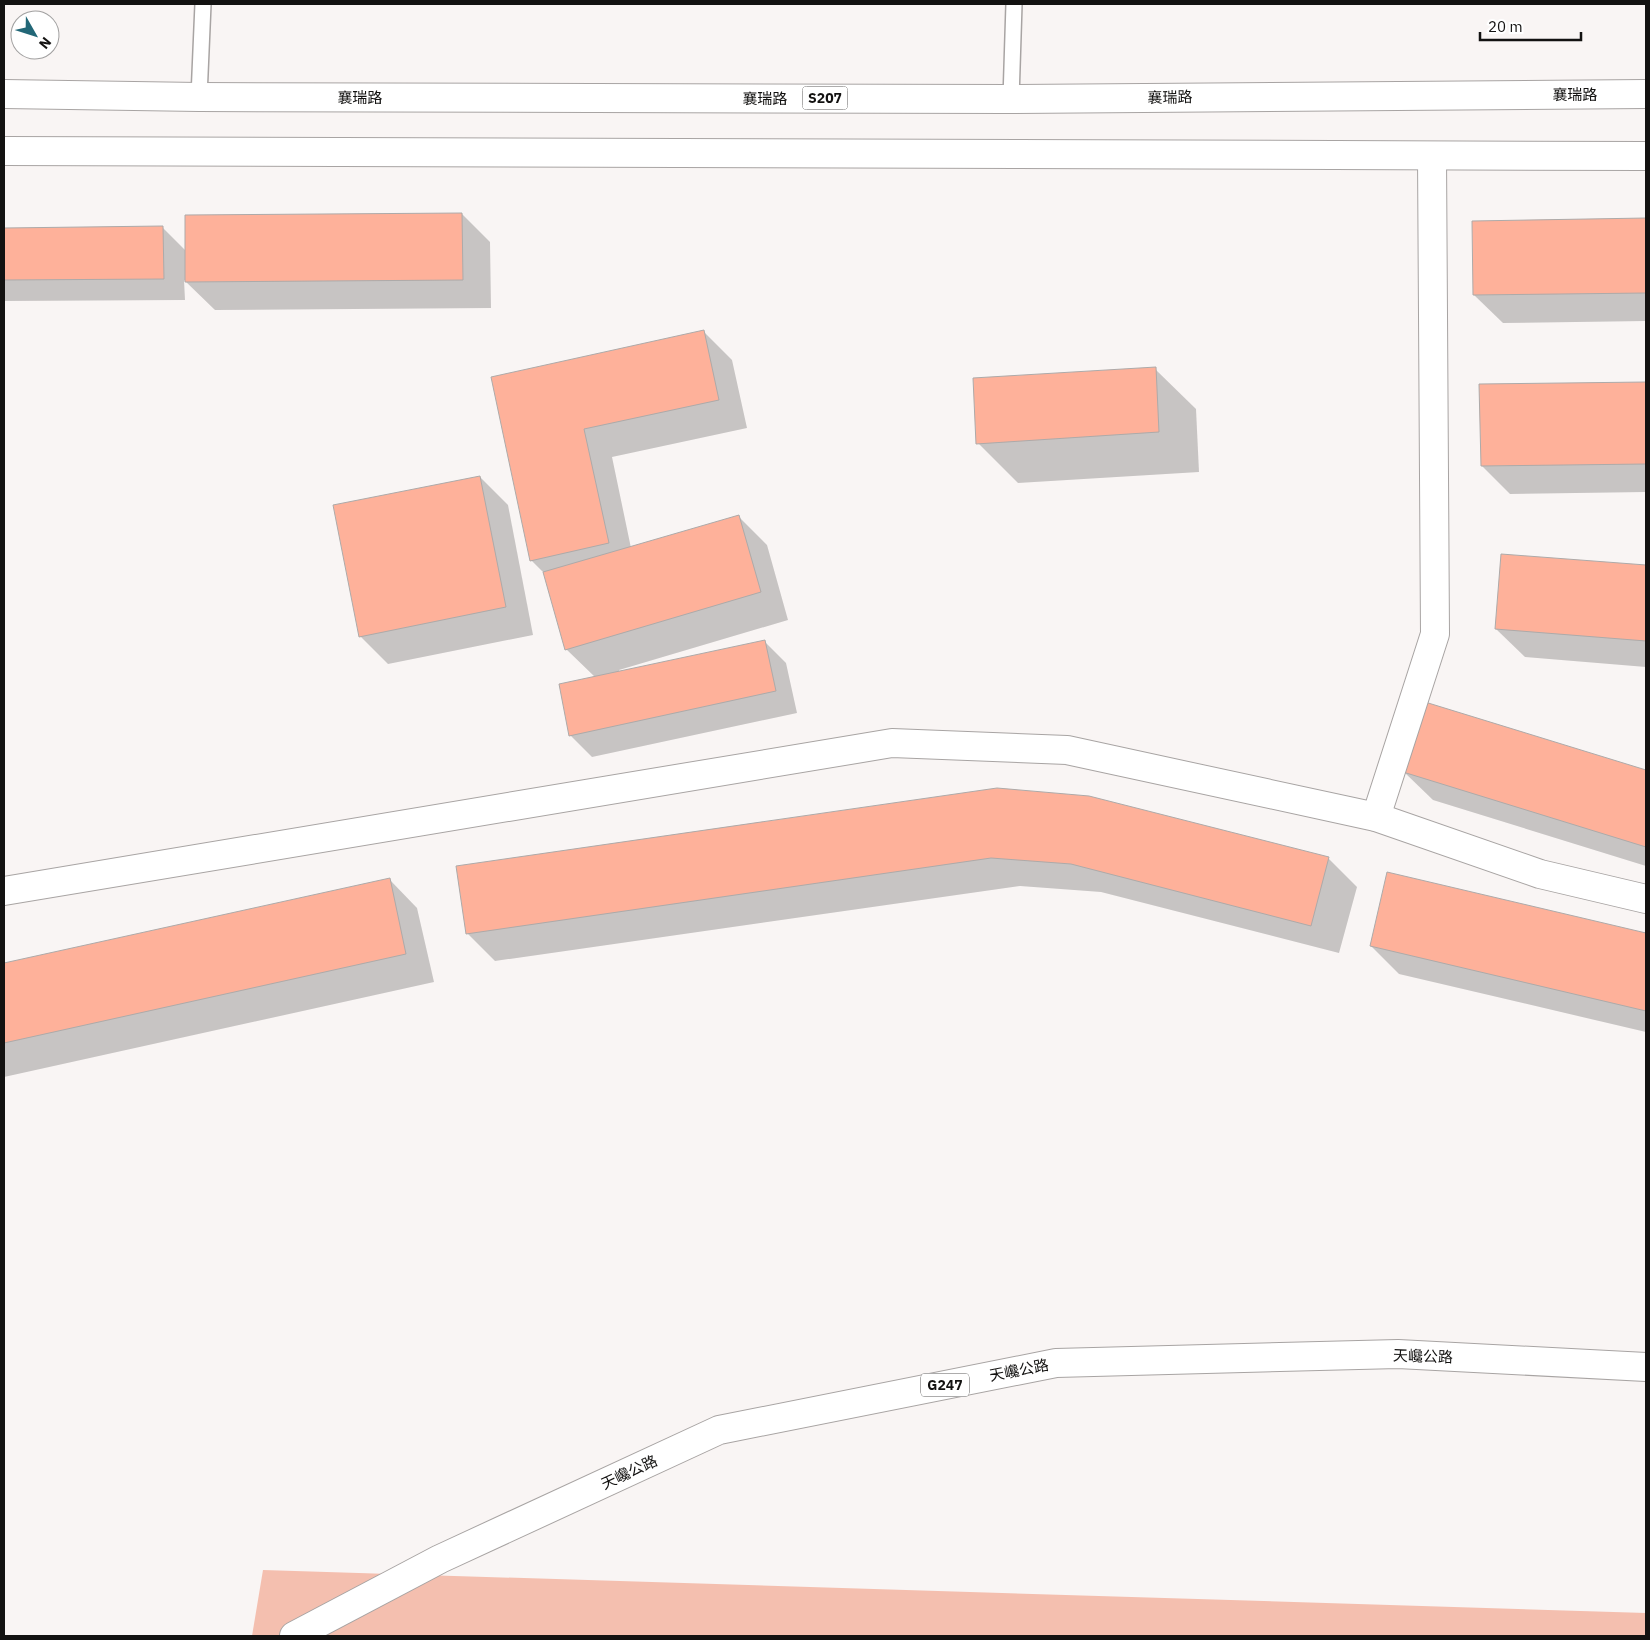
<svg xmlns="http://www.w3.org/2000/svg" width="1650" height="1640" viewBox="0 0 1650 1640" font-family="'IBM Plex Sans','Noto Sans SC',sans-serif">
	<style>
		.green { fill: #f4bfaf }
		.shadow { fill: #0003 }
		.building { fill: #feb19a; stroke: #adaaa9 }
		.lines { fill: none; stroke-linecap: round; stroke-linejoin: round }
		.lane-casing { stroke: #a8a4a3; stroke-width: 18 }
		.street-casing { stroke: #a8a4a3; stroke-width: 30 }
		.primary-casing { stroke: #a8a4a3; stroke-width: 30 }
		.highway-casing { stroke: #a8a4a3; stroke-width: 30 }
		.lane { stroke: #fff; stroke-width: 15 }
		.street { stroke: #fff; stroke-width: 28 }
		.primary { stroke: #fff; stroke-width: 28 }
		.highway { stroke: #fff; stroke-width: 28 }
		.labels { text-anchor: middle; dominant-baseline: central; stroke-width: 4; stroke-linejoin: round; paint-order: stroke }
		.shield { fill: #fff; stroke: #5a5958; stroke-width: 1 }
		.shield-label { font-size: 14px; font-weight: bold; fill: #131211 }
		.street-label { font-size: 15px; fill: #131211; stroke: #fff }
	</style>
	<rect width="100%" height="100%" fill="#f9f5f4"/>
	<!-- green -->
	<polygon class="green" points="263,1570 1646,1613 1646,1636 252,1636"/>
	<!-- shadow -->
	<g class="shadow">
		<polygon points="462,214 490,242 491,308 215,310 184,280 185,300 4,301 4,229 163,228 186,251"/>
		<polygon points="1646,219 1646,321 1503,323 1474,295 1473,222"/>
		<polygon points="704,332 732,360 747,428 612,457 631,548 738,516 767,545 788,620 619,670 620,672 764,641 786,663 797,713 592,757 570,735 595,677 566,649 544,573 531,560 492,378"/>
		<polygon points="1155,369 1196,409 1199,472 1018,483 978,443"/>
		<polygon points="1646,383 1646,492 1510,494 1482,466 1481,386"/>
		<polygon points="480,477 508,505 533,635 388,664 360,636"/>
		<polygon points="1502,555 1646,567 1646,667 1525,657 1496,629"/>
		<polygon points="1426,703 1646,771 1646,866 1433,800 1404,772"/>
		<polygon points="997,789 1328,858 1357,887 1339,953 1101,892 1020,886 495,961 467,933"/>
		<polygon points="1388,874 1646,934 1646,1032 1399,974 1371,946"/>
		<polygon points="389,879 417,908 434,982 4,1077 4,964"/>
	</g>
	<!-- building -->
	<g class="building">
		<polygon points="462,213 463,280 185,282 185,215"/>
		<polygon points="1646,218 1646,293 1473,295 1472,221"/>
		<polygon points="163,226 164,279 4,280 4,228"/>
		<polygon points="704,330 719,400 584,429 609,543 530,561 491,377"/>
		<polygon points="1156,367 1159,432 976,444 973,378"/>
		<polygon points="1646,382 1646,464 1481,466 1479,384"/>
		<polygon points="480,476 506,607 359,637 333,505"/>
		<polygon points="739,515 761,592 565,650 543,572"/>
		<polygon points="1501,554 1646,565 1646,641 1495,629"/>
		<polygon points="765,640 776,691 569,736 559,684"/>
		<polygon points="1425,702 1646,770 1646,847 1403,772"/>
		<polygon points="997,788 1089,796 1329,857 1311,926 1071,864 991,858 466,934 456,866"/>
		<polygon points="1387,872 1646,933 1646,1011 1370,946"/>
		<polygon points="390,878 406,954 4,1043 4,963"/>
	</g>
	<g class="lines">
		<!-- lane casing -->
		<g class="lane-casing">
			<g id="lane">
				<polyline points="199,97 203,4"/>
				<polyline points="1011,99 1014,4"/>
			</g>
		</g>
		<!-- street casing -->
		<g class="street-casing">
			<g id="street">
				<polyline points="1376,817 1435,634 1432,156"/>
				<polyline points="4,891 892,743 1067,750 1376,817 1540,874 1646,899"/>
			</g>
		</g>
		<!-- primary casing -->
		<g class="primary-casing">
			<g id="primary">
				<polyline points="4,94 199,97 1011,99 1646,94"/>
				<polyline points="4,151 1646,156"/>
			</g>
		</g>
		<!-- highway casing -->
		<g class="highway-casing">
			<polyline id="highway" points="294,1636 440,1559 719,1430 1056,1363 1398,1354 1646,1367"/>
		</g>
		<!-- lane -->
		<use href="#lane" class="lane"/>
		<!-- street -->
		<use href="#street" class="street"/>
		<!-- primary -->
		<use href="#primary" class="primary"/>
		<!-- highway -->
		<use href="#highway" class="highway"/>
	</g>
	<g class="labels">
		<!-- shield labels -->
		<g class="shield">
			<rect x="802.5" y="86.5" width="45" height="23" rx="4"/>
			<rect x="921" y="1373.5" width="48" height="23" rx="4"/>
		</g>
		<g class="shield-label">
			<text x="825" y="98">S207</text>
			<text x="945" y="1385">G247</text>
		</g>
		<!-- street labels -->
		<g class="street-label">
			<text x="1575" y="94">襄瑞路</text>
			<text x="360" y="97">襄瑞路</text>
			<text transform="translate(1170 97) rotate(-1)">襄瑞路</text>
			<text x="765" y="98">襄瑞路</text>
			<text transform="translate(1423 1356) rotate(2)">天巉公路</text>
			<text transform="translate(1019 1370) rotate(-11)">天巉公路</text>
			<text transform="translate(629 1472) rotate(-25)">天巉公路</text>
		</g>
	</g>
	<!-- border -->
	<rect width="1650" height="1640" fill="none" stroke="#131211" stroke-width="10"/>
	<!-- north arrow -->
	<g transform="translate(35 35) rotate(129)"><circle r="24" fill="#ffffff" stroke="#a1a0a0"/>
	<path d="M0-4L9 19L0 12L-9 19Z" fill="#226777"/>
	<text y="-8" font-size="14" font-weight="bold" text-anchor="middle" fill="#131211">N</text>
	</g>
	<!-- scale -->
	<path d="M1480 32v8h101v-8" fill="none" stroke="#131211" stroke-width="2.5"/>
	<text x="1488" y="32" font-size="15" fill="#131211" stroke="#ffffff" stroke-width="4" paint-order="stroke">20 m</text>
</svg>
